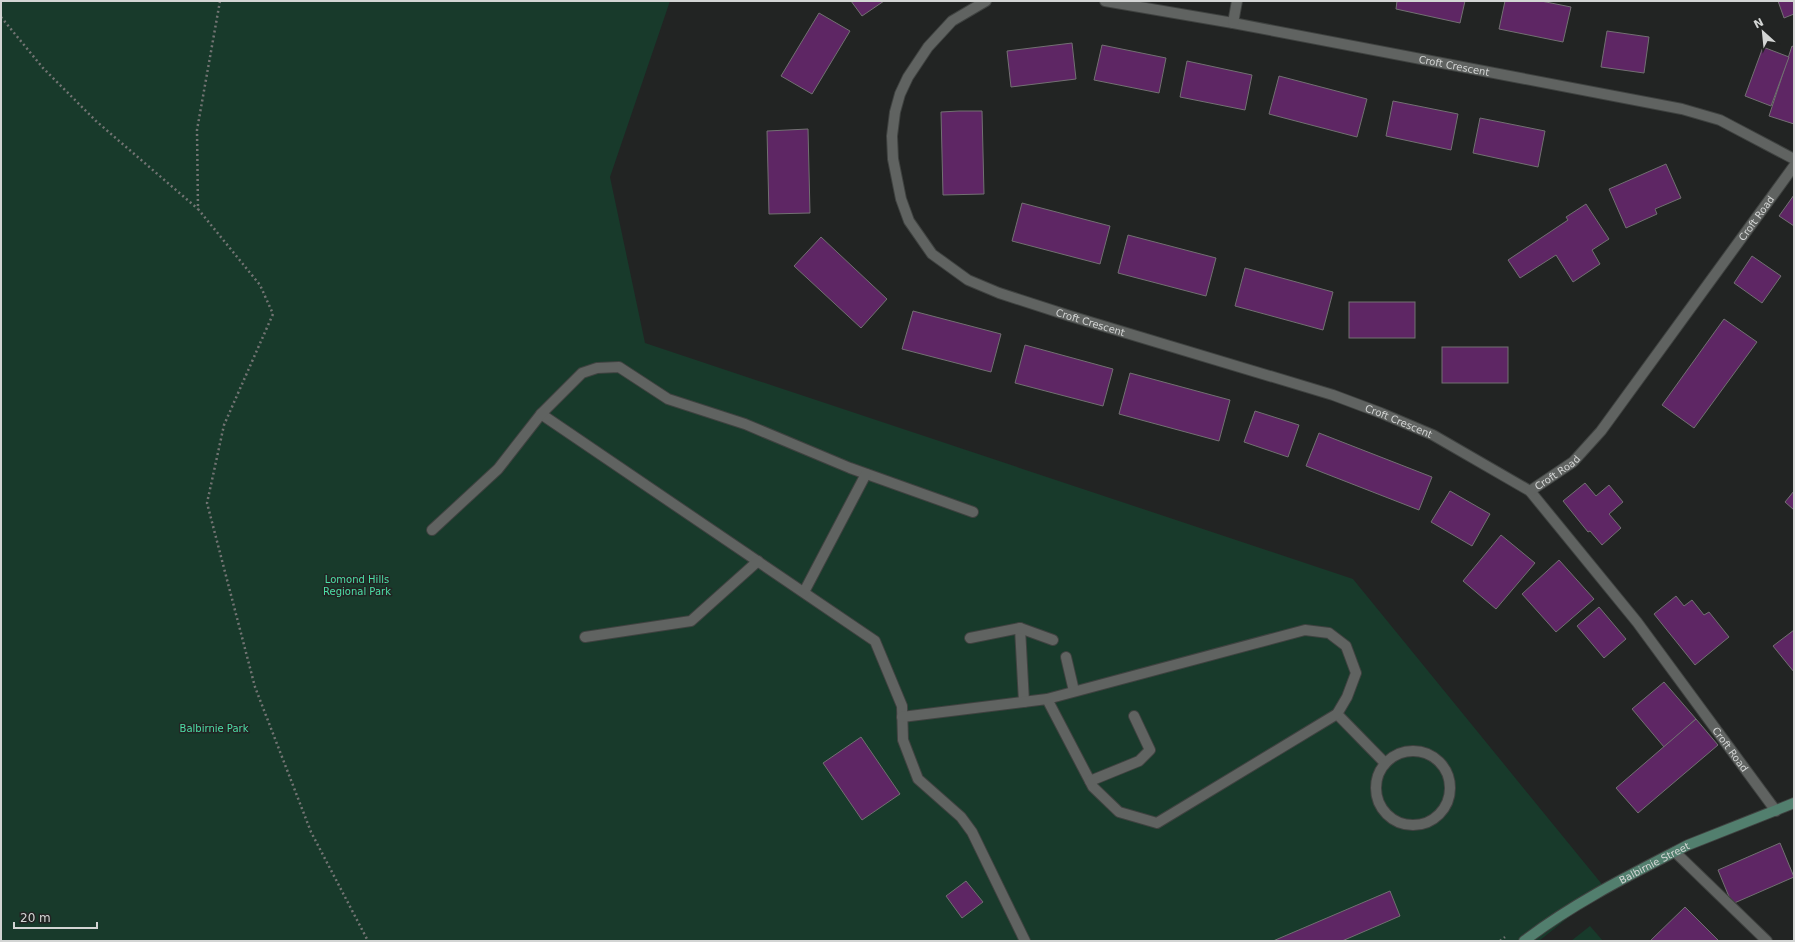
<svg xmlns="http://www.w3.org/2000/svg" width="1795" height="942" viewBox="0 0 1795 942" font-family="'DejaVu Sans',sans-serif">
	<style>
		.green { fill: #183a2b }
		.building { fill: #5e2664; stroke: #727072 }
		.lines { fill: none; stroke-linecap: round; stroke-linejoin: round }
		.lane-casing { stroke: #3f4240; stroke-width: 12 }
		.street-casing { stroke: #3f4240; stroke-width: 12 }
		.secondary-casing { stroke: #3f4240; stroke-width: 12 }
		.path { stroke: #727473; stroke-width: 2.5; stroke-dasharray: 2 3; stroke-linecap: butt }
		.lane { stroke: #606361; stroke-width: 10 }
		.street { stroke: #606361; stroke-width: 10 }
		.secondary { stroke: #527f6e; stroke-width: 10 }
		.labels { text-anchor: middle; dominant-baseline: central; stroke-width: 3; stroke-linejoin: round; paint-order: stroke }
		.street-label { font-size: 10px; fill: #d3d5d4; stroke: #222423 }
		.park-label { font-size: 10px; fill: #4ddfa7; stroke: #222423 }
	</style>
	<rect width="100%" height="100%" fill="#222423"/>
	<!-- green -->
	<g class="green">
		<polygon points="1,1 670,1 610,177 645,343 1353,579 1605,888 1539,941 1,941"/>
		<polygon points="1590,926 1603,941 1571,941"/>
	</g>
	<!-- building -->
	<g class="building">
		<polygon points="851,1 884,1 862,16"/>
		<polygon points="1397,1 1465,1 1460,23 1396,9"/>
		<polygon points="1505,1 1541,1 1571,7 1563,42 1499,29"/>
		<polygon points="1778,1 1794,1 1794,14 1784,18"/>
		<polygon points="819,13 850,31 812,94 781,76"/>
		<polygon points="1607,31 1649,37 1644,73 1601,67"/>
		<polygon points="1072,43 1076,79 1011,87 1007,51"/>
		<polygon points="1102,45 1166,58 1159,93 1094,80"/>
		<polygon points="1792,46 1794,47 1794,124 1769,116"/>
		<polygon points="1763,47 1789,57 1771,106 1745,96"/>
		<polygon points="1187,61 1252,75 1245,110 1180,97"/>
		<polygon points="1279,76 1367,99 1357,137 1269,114"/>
		<polygon points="1393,101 1458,114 1451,150 1386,136"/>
		<polygon points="959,111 982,111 984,194 943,195 941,112"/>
		<polygon points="1480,118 1545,131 1538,167 1473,153"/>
		<polygon points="808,129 810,213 769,214 767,131"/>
		<polygon points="1666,164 1681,198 1655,209 1657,214 1626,228 1609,189"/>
		<polygon points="1794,195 1794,226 1779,216"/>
		<polygon points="1022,203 1110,226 1100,264 1012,241"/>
		<polygon points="1586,204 1609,239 1592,250 1600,264 1573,282 1556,255 1520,278 1508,260 1568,220 1566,217"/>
		<polygon points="1128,235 1216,258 1206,296 1118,273"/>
		<polygon points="821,237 887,299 861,328 794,266"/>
		<polygon points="1752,256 1781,276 1762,303 1734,283"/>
		<polygon points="1245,268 1333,292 1323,330 1235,306"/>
		<rect x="1349" y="302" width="66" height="36"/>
		<polygon points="913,311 1001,334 991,372 902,349"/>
		<polygon points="1724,319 1757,342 1694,428 1662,405"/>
		<polygon points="1025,345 1113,369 1103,406 1015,383"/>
		<rect x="1442" y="347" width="66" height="36"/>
		<polygon points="1130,373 1230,400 1219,441 1119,414"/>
		<polygon points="1255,411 1299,425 1288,457 1244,442"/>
		<polygon points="1319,433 1432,477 1419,510 1306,466"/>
		<polygon points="1585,483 1596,496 1609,485 1623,502 1609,514 1621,528 1602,545 1590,531 1588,532 1563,501"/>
		<polygon points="1450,491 1490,514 1472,546 1431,522"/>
		<polygon points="1794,491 1794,510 1785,502"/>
		<polygon points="1501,535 1535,563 1496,609 1463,581"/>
		<polygon points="1559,560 1594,599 1556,632 1522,594"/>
		<polygon points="1676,596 1684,606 1692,600 1704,615 1709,612 1729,637 1695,665 1654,614"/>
		<polygon points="1599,607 1626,639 1604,658 1577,626"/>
		<polygon points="1794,630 1794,672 1773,646"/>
		<polygon points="1664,682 1696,719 1664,747 1632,709"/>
		<polygon points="1696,719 1718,745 1638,813 1616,788"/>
		<polygon points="861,737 900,794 862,820 823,763"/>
		<polygon points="1780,843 1794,877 1732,904 1718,870"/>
		<polygon points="966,881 983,902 962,918 946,896"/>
		<polygon points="1390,891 1400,916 1342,941 1273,941"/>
		<polygon points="1685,907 1719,941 1650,941"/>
	</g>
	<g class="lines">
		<!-- lane casing -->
		<g class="lane-casing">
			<g id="lane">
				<polyline points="541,414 875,641 902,706 903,740 918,779 961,817 972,832 1025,941"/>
				<polyline points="432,530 498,469 541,414 582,373 597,368 619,367 668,399 745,424 850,468 973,512"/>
				<polyline points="804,592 866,474"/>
				<polyline points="1020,628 1024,702"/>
				<polyline points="585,637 691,621 758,561"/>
				<polyline points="970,638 1020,628 1053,640"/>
				<polyline points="1066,657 1074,691"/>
				<polyline points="1337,714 1385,763"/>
				<polyline points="902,717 1047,699 1305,630 1329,633 1346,646 1356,673 1347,697 1337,714 1157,823 1119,812 1093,787 1047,699"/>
				<circle cx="1413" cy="788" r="37"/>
				<polyline points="1090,781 1139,761 1150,750 1134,716"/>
				<polyline points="1675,852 1767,941"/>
			</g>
		</g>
		<!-- street casing -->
		<g class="street-casing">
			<g id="street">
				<path id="s1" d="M986,1L952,21L928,47L908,77L900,94L895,112L892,136L893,159L901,199L909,221L932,254L968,280L999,293L1070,316L1333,395L1381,413L1433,435L1530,491L1637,622L1776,811"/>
				<path id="s2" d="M1105,1L1233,23L1682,109L1720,120L1794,159"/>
				<polyline points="1233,23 1237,1"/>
				<path id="s3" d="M1530,491L1573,462L1601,431L1794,166"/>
			</g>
		</g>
		<!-- secondary casing -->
		<g class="secondary-casing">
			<g id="secondary">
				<path id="s4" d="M1524,941C1575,902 1632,874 1688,845L1794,803"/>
			</g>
		</g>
		<!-- path -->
		<g class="path">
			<polyline points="220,1 197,130 198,209 260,285 273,314 224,425 207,503 255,687 311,832 368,941"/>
			<polyline points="1,17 43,68 96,121 198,209"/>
			<polyline points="1500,941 1505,937"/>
		</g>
		<!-- lane -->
		<use href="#lane" class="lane"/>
		<!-- street -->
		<use href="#street" class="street"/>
		<!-- secondary -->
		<use href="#secondary" class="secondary"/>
	</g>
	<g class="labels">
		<!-- street labels -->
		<g class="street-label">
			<text stroke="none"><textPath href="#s2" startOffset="355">Croft Crescent</textPath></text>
			<text stroke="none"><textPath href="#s3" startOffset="357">Croft Road</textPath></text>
			<text stroke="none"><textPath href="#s1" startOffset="474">Croft Crescent</textPath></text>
			<text stroke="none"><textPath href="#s1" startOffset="798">Croft Crescent</textPath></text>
			<text stroke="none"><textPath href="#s3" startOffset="33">Croft Road</textPath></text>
			<text stroke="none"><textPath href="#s1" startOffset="1274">Croft Road</textPath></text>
			<text stroke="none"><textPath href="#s4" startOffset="152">Balbirnie Street</textPath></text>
		</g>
		<!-- park labels -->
		<g class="park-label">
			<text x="357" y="579">Lomond Hills<tspan x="357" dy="12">Regional Park</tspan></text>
			<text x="214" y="728">Balbirnie Park</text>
		</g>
	</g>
	<!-- border -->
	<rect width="1795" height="942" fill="none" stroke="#d3d5d4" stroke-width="4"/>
	<!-- north arrow -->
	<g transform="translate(1763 32) rotate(333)" stroke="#222423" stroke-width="3" paint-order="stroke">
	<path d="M0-3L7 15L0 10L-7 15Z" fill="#d3d5d4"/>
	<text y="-6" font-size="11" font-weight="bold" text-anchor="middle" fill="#d3d5d4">N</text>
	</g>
	<!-- scale -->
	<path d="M14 922v6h83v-6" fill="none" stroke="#d3d5d4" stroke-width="2"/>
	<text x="20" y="922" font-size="12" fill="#d3d5d4" stroke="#222423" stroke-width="3" paint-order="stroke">20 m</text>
</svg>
